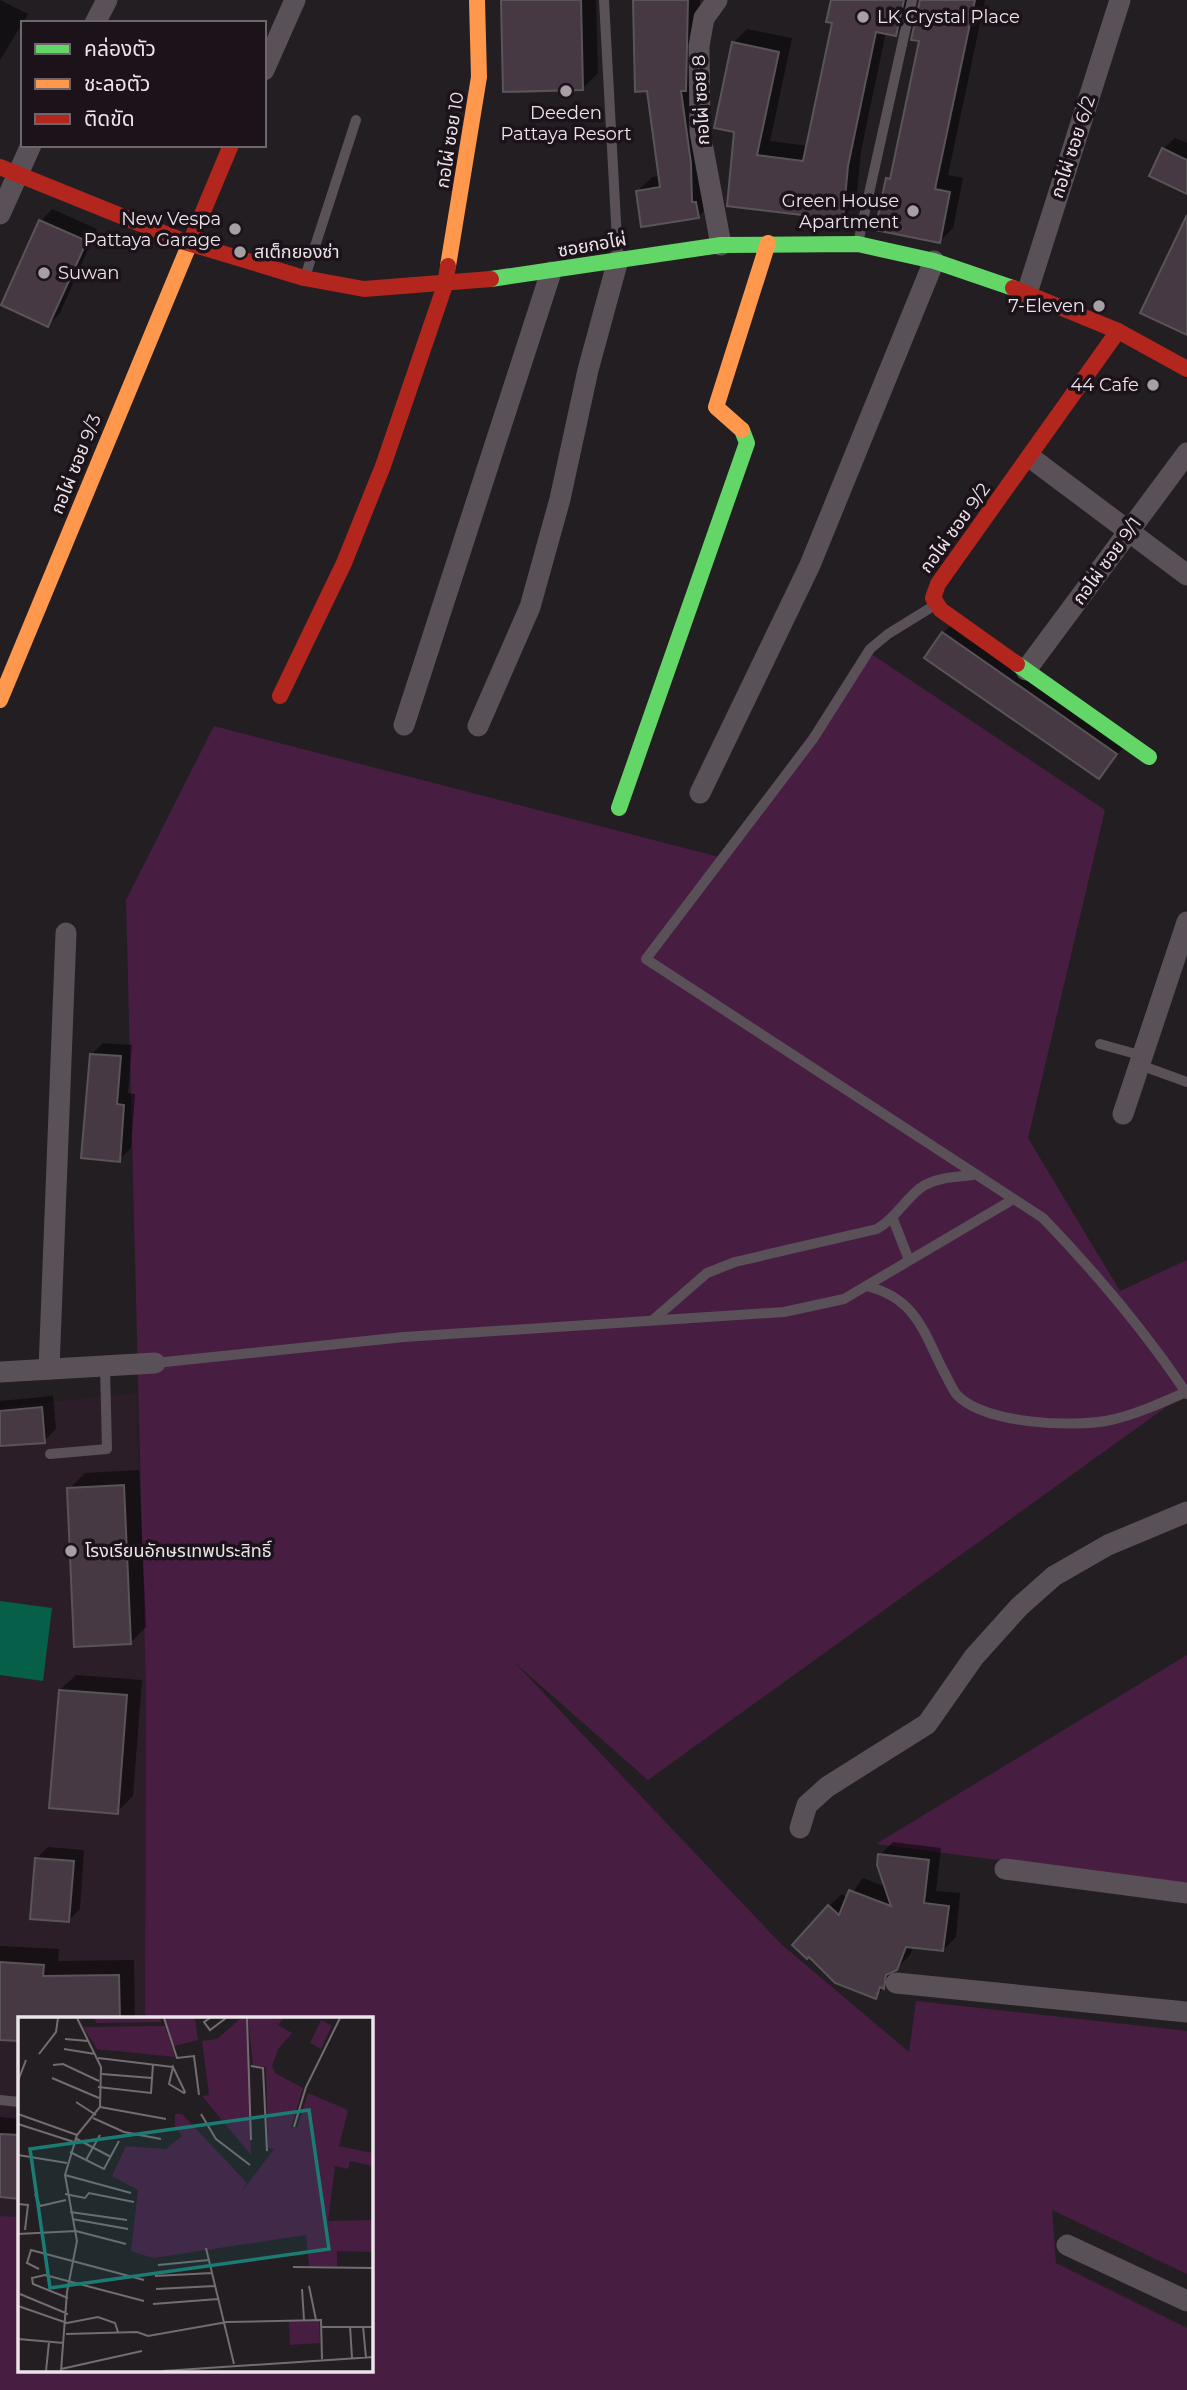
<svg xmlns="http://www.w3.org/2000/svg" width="1187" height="2390" viewBox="0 0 1187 2390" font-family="Montserrat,'Noto Sans Thai',sans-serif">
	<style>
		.built { fill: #2c1e29 }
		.green { fill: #481d42 }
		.water { fill: #055f49 }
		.shadow { fill: #0007 }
		.building { fill: #463944; stroke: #595458; stroke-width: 2 }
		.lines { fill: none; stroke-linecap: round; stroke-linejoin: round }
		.lane { stroke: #595058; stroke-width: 10 }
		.street { stroke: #595058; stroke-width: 21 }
		.fast { stroke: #63d668; stroke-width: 16 }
		.slow { stroke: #ff974d; stroke-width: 16 }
		.jam { stroke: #b3261e; stroke-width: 16 }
		.poi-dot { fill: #a69fa4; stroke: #1c121a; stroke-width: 2.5 }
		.labels { text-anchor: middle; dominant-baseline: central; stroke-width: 7; stroke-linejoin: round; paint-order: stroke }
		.poi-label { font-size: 18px; fill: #ece4ea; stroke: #1c121a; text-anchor: start }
		.street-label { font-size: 18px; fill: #ece4ea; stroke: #1c121a }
		.inset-road { fill: none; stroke: #736d72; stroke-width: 2 }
		.view { fill: #1a7c74; fill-opacity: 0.15; stroke: #1a7c74; stroke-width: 3.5 }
		.inset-edge { fill: none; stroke: #ece4ea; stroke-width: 3.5 }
	</style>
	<rect width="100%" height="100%" fill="#231e22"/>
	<!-- built -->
	<polygon class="built" points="136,1393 146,1695 145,2019 19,2019 19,2217 0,2216 0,1407"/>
	<!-- green -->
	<g class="green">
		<polygon points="870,653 1105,810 1028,1138 1120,1291 1187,1260 1187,1392 648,1780 515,1663 781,1944 909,2052 916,2001 1187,2031 1187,2274 1052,2210 1056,2263 1187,2328 1187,2390 0,2390 0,2216 19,2217 19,2371 371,2371 371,2019 145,2019 146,1695 126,900 214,726 719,857"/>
		<polygon points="1187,1655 1187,1885 876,1844"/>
	</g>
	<!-- water -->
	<polygon class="water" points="0,1601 52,1608 43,1681 0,1675"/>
	<!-- shadow -->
	<g class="shadow">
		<polygon points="0,0 28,14 0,60"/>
		<polygon points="503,0 596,0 598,73 582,89"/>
		<polygon points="635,0 700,0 700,75 712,203 698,217 638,191 652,177 661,176"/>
		<polygon points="833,0 914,0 909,21 895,34 886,32 861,151 856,204 842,218 729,204 736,131 733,43 747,29 792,38 770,141 808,146 834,21"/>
		<polygon points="921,0 985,0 948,175 963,178 953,228 939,242 888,179 893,175 921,40"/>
		<polygon points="1175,138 1187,143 1187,192 1163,149"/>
		<polygon points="52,209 97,229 60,313 48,325 3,304 41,221"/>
		<polygon points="959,618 1131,738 1099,777 943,633"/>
		<polygon points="103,1043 132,1045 128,1093 135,1094 131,1148 119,1160 91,1055"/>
		<polygon points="53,1396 56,1429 44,1441 0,1445 0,1401"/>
		<polygon points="139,1470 146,1627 130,1643 69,1489 85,1473"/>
		<polygon points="76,1675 142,1680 133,1796 117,1812 60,1690"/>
		<polygon points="893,1842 941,1848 936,1891 960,1893 956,1937 943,1950 913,1946 910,1955 897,1968 896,1974 875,1997 829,1906 842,1894 848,1899 863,1878 886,1887 880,1855"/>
		<polygon points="48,1847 84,1850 80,1909 68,1921 36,1859"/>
		<polygon points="0,1946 59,1949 58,1961 134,1960 135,2019 19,2019 19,2039 0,2038"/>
		<polygon points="0,2117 19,2119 19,2197 0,2195"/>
	</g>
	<!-- building -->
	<g class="building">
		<polygon points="501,0 581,0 583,90 503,92"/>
		<polygon points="633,0 688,0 686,91 681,91 691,163 692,202 696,202 699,218 641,227 636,191 660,187 647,91 635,92"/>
		<polygon points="831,0 904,0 896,36 876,32 848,166 843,220 727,206 734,132 714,128 732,42 779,52 757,155 803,161 832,23 826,22"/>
		<polygon points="920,0 975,0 935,189 950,192 940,243 875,230 886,178 890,179 919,41 911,40"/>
		<polygon points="1162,148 1187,160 1187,194 1149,176"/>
		<polygon points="1187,215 1187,335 1140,313"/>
		<polygon points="39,220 87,241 48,327 1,305"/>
		<polygon points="942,632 1117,754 1099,779 924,658"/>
		<polygon points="90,1054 121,1056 117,1104 124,1105 120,1162 81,1158"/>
		<polygon points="42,1407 45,1443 0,1446 0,1411"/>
		<polygon points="124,1485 131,1644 74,1647 67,1488"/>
		<polygon points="59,1690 127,1695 118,1814 49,1808"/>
		<polygon points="878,1854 929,1860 924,1903 949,1906 943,1951 906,1947 897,1970 886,1975 884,1989 880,1987 876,1999 835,1983 809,1957 807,1959 792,1945 828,1905 839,1915 849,1890 891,1906 877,1865"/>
		<polygon points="35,1858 74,1861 69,1922 30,1919"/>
		<polygon points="0,1962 44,1965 43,1976 119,1975 120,2019 19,2019 19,2041 0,2040"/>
		<polygon points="0,2134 19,2135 19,2199 0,2197"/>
	</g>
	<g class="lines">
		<!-- lane -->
		<g class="lane">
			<polyline points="604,0 618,259"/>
			<polyline points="858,243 912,0"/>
			<polyline points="305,277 356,120"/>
			<path d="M935,605L888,634L870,649L813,739L646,959L1043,1218C1096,1273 1145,1331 1187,1394"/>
			<polyline points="1100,1044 1143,1056"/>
			<polyline points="1140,1065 1187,1082"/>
			<polyline points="893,1219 909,1260"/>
			<path d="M866,1286C916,1298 923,1331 944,1372C948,1379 952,1389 957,1395C985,1424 1074,1428 1111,1420C1137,1414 1161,1403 1186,1392"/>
			<path d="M654,1319L707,1273L735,1262L877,1229C898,1217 908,1194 925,1185C940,1177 957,1177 973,1175"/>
			<polyline points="155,1363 404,1337 784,1312 844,1299 1012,1200"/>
			<polyline points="50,1454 107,1449 105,1367"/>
			<polyline points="0,2100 19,2102"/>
		</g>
		<!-- street -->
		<g class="street">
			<polyline points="717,0 704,18 699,46 700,132 721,245"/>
			<polyline points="95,23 107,0"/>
			<polyline points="264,70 295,0"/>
			<polyline points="0,214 31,145"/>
			<polyline points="1027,293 1120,0"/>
			<polyline points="1031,458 1187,575"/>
			<polyline points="1026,670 1187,453"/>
			<polyline points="404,725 551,272"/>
			<polyline points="478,726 530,607 560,499 588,370 618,260"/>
			<polyline points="700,793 810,565 934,261"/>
			<polyline points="1123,1114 1187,922"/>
			<polyline points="49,1369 66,933"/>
			<polyline points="0,1372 155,1363"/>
			<polyline points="800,1828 807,1805 827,1787 927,1724 974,1657 1019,1607 1054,1576 1108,1545 1187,1512"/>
			<polyline points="1005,1869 1187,1893"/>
			<polyline points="896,1983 1187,2012"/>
			<polyline points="1067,2245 1187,2301"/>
		</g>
		<!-- fast -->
		<g class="fast">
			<polyline points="491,279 721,245 858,244 934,261 1013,288"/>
			<polyline points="1017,664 1149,757"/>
			<polyline points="619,808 747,443 742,430"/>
		</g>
		<!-- slow -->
		<g class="slow">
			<polyline points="448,266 479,77 477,0"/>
			<polyline points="742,430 716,407 768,243"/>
			<polyline points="0,700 192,238"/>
		</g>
		<!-- jam -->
		<g class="jam">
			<polyline points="0,167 188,243 304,278 364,289 491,279"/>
			<polyline points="192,238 231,145"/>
			<polyline points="1013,288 1118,331 1187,369"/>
			<polyline points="1017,664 941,610 933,598 938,584 1118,331"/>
			<polyline points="280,696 344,563 383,466 445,285 448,266"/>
		</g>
	</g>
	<!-- markers -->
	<g class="poi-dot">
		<circle cx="863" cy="17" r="7"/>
		<circle cx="566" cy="91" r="7"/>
		<circle cx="913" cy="211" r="7"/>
		<circle cx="235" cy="229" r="7"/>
		<circle cx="240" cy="252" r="7"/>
		<circle cx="44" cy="273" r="7"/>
		<circle cx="1099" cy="306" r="7"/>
		<circle cx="1153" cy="385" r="7"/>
		<circle cx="71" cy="1551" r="7"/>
	</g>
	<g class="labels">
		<!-- poi labels -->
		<g class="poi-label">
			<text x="877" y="17">LK Crystal Place</text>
			<text x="566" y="113" text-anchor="middle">Deeden<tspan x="566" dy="21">Pattaya Resort</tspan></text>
			<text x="899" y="201" text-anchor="end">Green House<tspan x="899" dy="21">Apartment</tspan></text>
			<text x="221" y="219" text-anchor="end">New Vespa<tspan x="221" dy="21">Pattaya Garage</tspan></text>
			<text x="254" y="252">สเต็กยองซ่า</text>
			<text x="58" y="273">Suwan</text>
			<text x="1085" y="306" text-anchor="end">7-Eleven</text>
			<text x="1139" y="385" text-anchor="end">44 Cafe</text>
			<text x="85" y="1551">โรงเรียนอักษรเทพประสิทธิ์</text>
		</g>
		<!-- street labels -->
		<g class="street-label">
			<text transform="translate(701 100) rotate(-93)">กอไผ่ ซอย 8</text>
			<text transform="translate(450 140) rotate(-81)">กอไผ่ ซอย 10</text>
			<text transform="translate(1073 147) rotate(-72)">กอไผ่ ซอย 6/2</text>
			<text transform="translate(592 245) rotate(-10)">ซอยกอไผ่</text>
			<text transform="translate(76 464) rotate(-68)">กอไผ่ ซอย 9/3</text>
			<text transform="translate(955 528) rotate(-54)">กอไผ่ ซอย 9/2</text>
			<text transform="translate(1107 561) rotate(-54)">กอไผ่ ซอย 9/1</text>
		</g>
	</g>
	<!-- overview -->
	<g transform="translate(18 2017)">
		<rect width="355" height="355" fill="#231e22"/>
		<path d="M77,1H142L143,5L78,6ZM146,1H177L180,23L156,29ZM223,1H228L232,48L233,138L184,79L191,78L184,24L199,22ZM230,1H266L260,8L274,16L260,32L254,49L257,56L285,71L273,111L279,110L290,76L330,93L321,129L355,136V149L332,144L330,152L317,149L310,204L355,203V235L319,234V249H291L288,218L135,241L113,234L120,173L94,159L108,129L148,132L164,119L157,109V97H164L229,166L223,176L256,132L250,131L248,50L235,48ZM303,3L314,9L303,32L292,26ZM147,9L157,40L79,32L65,10ZM271,304H301L302,326L272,328Z" fill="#481d42"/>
		<path class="inset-road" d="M146,1L159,41L176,39L181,78M192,1L186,5L192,13L208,1M229,1L233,123M47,22L70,24M46,32L77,37M21,37L38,15L40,1M80,41L155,50M35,48L45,47L81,64M233,49L245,51L249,134M155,50L167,75L166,76L151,67ZM84,57L134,61M34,61L81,81M0,64L8,43M80,70L133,76L135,47M58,85L78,98M82,90L148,102M0,97L59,118M183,97L198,122L232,148M75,101L106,115L143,122M0,107L56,125M276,110L288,70L322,1M57,121L93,140M52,135L86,152L101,124M0,138L49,146M68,143L82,118M47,158L113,176M17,177L22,189L48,183M47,177L67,181L71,176L116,185M0,187L10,188L7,213M52,195L109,203M54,202L110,212M0,217L58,214L108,227M188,231L216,347M140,248L191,243M275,250L356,251M21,252L9,246L13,233L126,263M137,259L194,256M291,269L298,303M138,272L197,269M284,272L286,303M2,277L50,297M50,281L15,267L14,261L27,258L126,284M135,287L200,282M0,289L49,306L80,300L97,306L100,315M332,309L334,341M345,309L348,341M303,310H356M48,317L119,315L130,319L209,305L303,303L304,342M0,322L46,326M43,352L124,334M28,354L31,325M43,354L49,275L59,224L47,158L59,118L82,90L83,50L59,1M145,354L356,340"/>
		<path class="view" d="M291,93L311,232L32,271L12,132Z"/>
		<rect width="355" height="355" class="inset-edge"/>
	</g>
	<!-- legend -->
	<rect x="21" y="21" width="245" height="126" fill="#1c121a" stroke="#6f666d" stroke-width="2"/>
	<rect x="35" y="44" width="35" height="10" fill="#63d668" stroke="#6f666d" stroke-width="2"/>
	<text x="84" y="56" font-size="21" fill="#ece4ea">คล่องตัว</text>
	<rect x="35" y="79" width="35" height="10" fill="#ff974d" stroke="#6f666d" stroke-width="2"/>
	<text x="84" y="91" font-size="21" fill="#ece4ea">ชะลอตัว</text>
	<rect x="35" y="114" width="35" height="10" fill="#b3261e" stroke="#6f666d" stroke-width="2"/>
	<text x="84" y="126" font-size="21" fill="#ece4ea">ติดขัด</text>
</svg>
